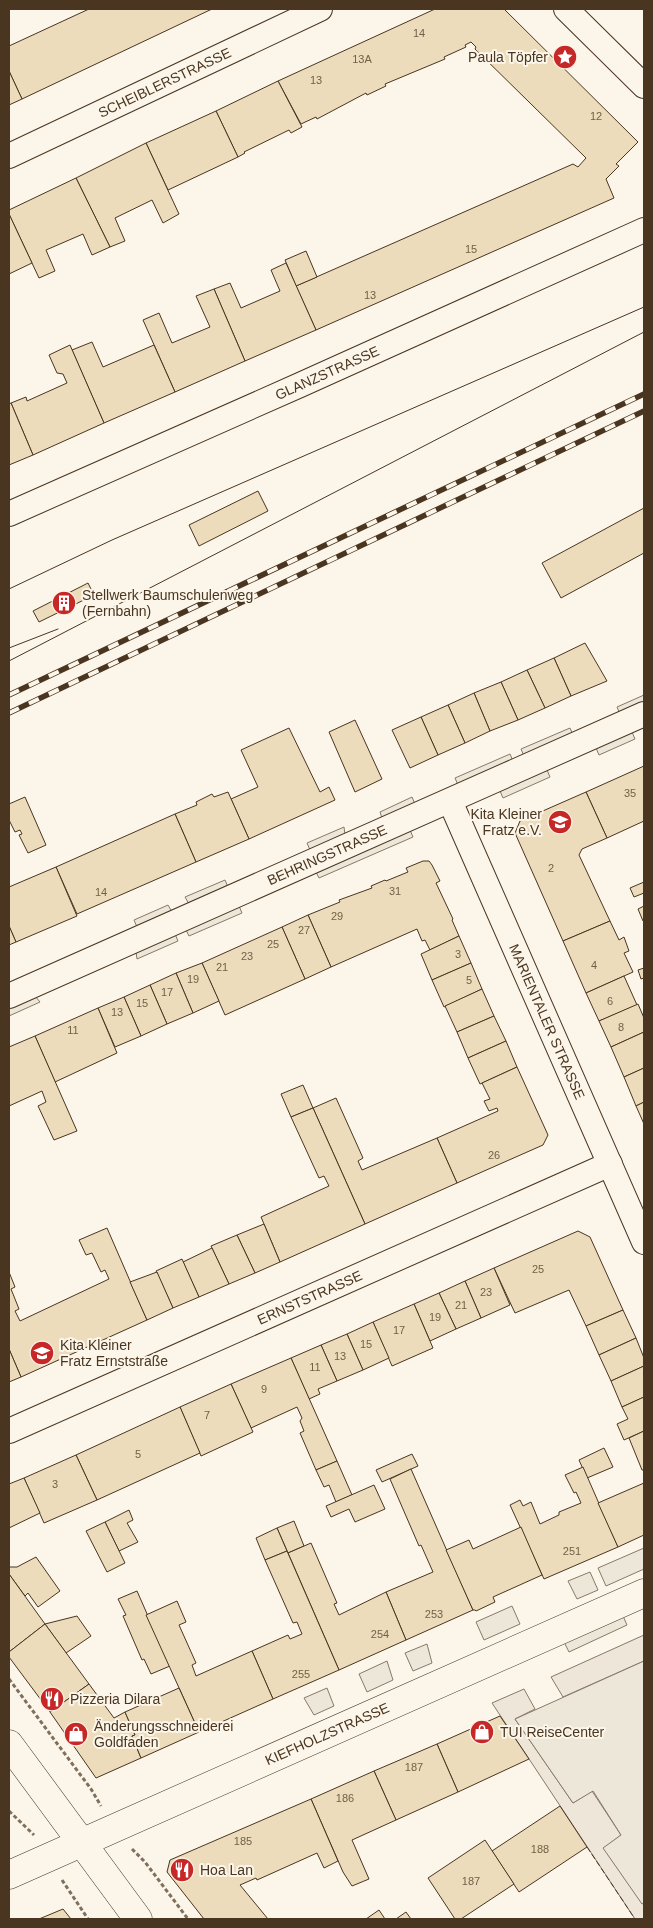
<svg xmlns="http://www.w3.org/2000/svg" width="653" height="1928" viewBox="0 0 653 1928" font-family="Helvetica,sans-serif">
	<style>
		.green { fill: #ede6d9; stroke: #887966 }
		.parking { fill: #ede7d9; stroke: #887966 }
		.building { fill: #ecdcbc; stroke: #4a3520 }
		.lines { fill: none; stroke-linecap: round; stroke-linejoin: round }
		.street-casing { stroke: #4a3520; stroke-width: 26 }
		.secondary-casing { stroke: #4a3520; stroke-width: 29 }
		.path { stroke: #7f6f5c; stroke-width: 3; stroke-dasharray: 4 2.5; stroke-linecap: butt }
		.street { stroke: #fbf6e9; stroke-width: 24 }
		.secondary { stroke: #fbf6e9; stroke-width: 28 }
		.tram { stroke: #4a3520; stroke-width: 1 }
		.rail-casing { stroke: #4a3520; stroke-width: 5.5 }
		.rail { stroke: #fbf6e9; stroke-width: 4; stroke-dasharray: 11; stroke-linecap: butt }
		.fence { stroke: #4a3520; stroke-width: 1; stroke-dasharray: 6 2.5; stroke-linecap: butt }
		.labels { text-anchor: middle; dominant-baseline: central; stroke-width: 4; stroke-linejoin: round; paint-order: stroke }
		.number-label { font-size: 11px; fill: #725f47 }
		.poi-label { font-size: 14px; fill: #4a3520; stroke: #fbf6e9; text-anchor: start }
		.street-label { font-size: 14px; fill: #4a3520; stroke: #fbf6e9 }
	</style>
	<rect width="100%" height="100%" fill="#fbf6e9"/>
	<!-- green -->
	<g class="green">
		<polygon points="644,1635 644,1661 563,1697 551,1677"/>
		<polygon points="524,1689 535,1709 515,1719 573,1803 592,1791 621,1835 604,1848 643,1904 644,1903 644,1919 635,1919 492,1703"/>
	</g>
	<!-- parking -->
	<g class="parking">
		<polygon points="644,695 644,703 620,714 617,707"/>
		<polygon points="570,728 573,735 524,756 521,749"/>
		<polygon points="632,732 635,739 599,755 596,748"/>
		<polygon points="510,754 513,761 458,785 455,778"/>
		<polygon points="547,770 550,777 503,798 500,791"/>
		<polygon points="412,797 415,804 382,818 380,812"/>
		<polygon points="344,827 345,835 310,850 307,843"/>
		<polygon points="410,830 413,837 319,878 316,872"/>
		<polygon points="225,880 228,887 189,904 185,897"/>
		<polygon points="168,905 172,912 137,927 134,920"/>
		<polygon points="239,906 242,913 189,936 186,930"/>
		<polygon points="175,934 178,941 137,959 136,952"/>
		<polygon points="35,996 40,1002 9,1016 9,1008"/>
		<polygon points="644,1548 644,1569 606,1586 598,1568"/>
		<polygon points="590,1572 598,1590 577,1599 568,1581"/>
		<polygon points="512,1606 520,1624 484,1640 476,1622"/>
		<polygon points="623,1616 627,1625 569,1652 564,1642"/>
		<polygon points="427,1644 432,1663 413,1671 405,1653"/>
		<polygon points="387,1661 393,1680 367,1692 359,1674"/>
		<polygon points="644,1661 644,1903 642,1904 603,1848 621,1835 593,1791 573,1803 515,1719"/>
		<polygon points="327,1688 334,1706 314,1715 304,1698"/>
	</g>
	<!-- building -->
	<g class="building">
		<polygon points="89,9 212,9 22,99 9,71 9,46"/>
		<polygon points="435,9 504,9 638,142 616,164 619,166 606,179 614,198 316,330 296,286 573,164 578,167 586,158 475,49 476,47 471,42 465,45 466,47 444,57 445,59 385,84 386,86 367,95 366,93 317,119 316,117 301,124 278,81"/>
		<polygon points="9,71 22,99 9,105"/>
		<polygon points="278,81 302,127 291,133 289,130 244,152 245,153 238,157 216,111"/>
		<polygon points="216,111 238,157 168,190 146,143"/>
		<polygon points="146,143 179,214 163,223 152,200 115,218 125,241 110,247 76,178"/>
		<polygon points="76,178 110,247 92,255 83,234 46,250 55,271 39,278 9,214 9,210"/>
		<polygon points="9,214 32,263 9,274"/>
		<polygon points="306,251 317,277 296,286 285,260"/>
		<polygon points="286,263 316,330 245,361 214,289 230,283 241,308 280,291 271,270"/>
		<polygon points="214,289 245,361 175,392 143,320 159,313 172,343 210,327 196,296"/>
		<polygon points="92,342 103,367 154,345 175,392 104,423 72,350"/>
		<polygon points="70,345 104,423 33,455 11,403 26,397 27,401 67,383 63,374 57,373 49,355"/>
		<polygon points="11,403 33,455 9,465 9,404"/>
		<polygon points="258,491 268,511 199,546 189,525"/>
		<polygon points="644,508 644,553 561,598 542,563"/>
		<polygon points="88,583 94,595 39,622 33,611"/>
		<polygon points="585,643 607,681 571,696 554,658"/>
		<polygon points="554,658 571,696 545,708 527,670"/>
		<polygon points="527,670 545,708 518,720 501,682"/>
		<polygon points="501,682 518,720 490,731 474,693"/>
		<polygon points="474,693 490,731 465,743 448,705"/>
		<polygon points="448,705 465,743 438,755 421,717"/>
		<polygon points="421,717 438,755 410,768 392,730"/>
		<polygon points="355,720 382,779 355,792 329,732"/>
		<polygon points="289,728 320,792 329,787 335,800 249,839 231,799 258,787 241,750"/>
		<polygon points="644,766 644,821 607,838 586,792"/>
		<polygon points="228,792 249,839 196,862 175,814 197,805 196,802 212,794 214,797"/>
		<polygon points="586,792 607,838 582,849 579,855 610,921 563,941 515,833 520,821"/>
		<polygon points="25,797 46,845 28,853 19,835 22,834 20,830 15,832 9,820 9,804"/>
		<polygon points="175,814 196,862 77,914 56,867"/>
		<polygon points="423,861 429,861 432,865 440,881 436,883 453,919 452,920 459,936 430,950 425,940 422,941 417,929 331,967 308,915 340,902 339,900 372,888 371,886 385,880 386,881 408,872 406,868"/>
		<polygon points="56,867 77,916 16,942 9,926 9,887"/>
		<polygon points="644,882 644,893 634,897 630,888"/>
		<polygon points="644,906 644,920 643,921 638,909"/>
		<polygon points="308,915 331,967 305,979 282,927"/>
		<polygon points="610,921 619,940 624,937 629,951 624,953 633,972 586,993 563,941"/>
		<polygon points="9,926 16,942 9,945"/>
		<polygon points="282,927 305,979 225,1015 202,963"/>
		<polygon points="459,936 471,963 432,980 421,954"/>
		<polygon points="202,963 219,1001 193,1013 176,973"/>
		<polygon points="471,963 482,989 444,1007 432,980"/>
		<polygon points="644,968 644,978 641,979 638,970"/>
		<polygon points="176,973 193,1013 167,1024 150,985"/>
		<polygon points="624,976 637,1005 599,1021 586,993"/>
		<polygon points="150,985 167,1024 141,1036 124,997"/>
		<polygon points="482,989 494,1016 457,1032 445,1006"/>
		<polygon points="124,997 141,1036 115,1047 98,1008"/>
		<polygon points="638,1004 644,1018 644,1032 611,1047 599,1021"/>
		<polygon points="98,1008 117,1053 55,1082 35,1036"/>
		<polygon points="494,1016 506,1041 468,1058 457,1032"/>
		<polygon points="644,1032 644,1068 624,1077 611,1047"/>
		<polygon points="35,1036 77,1131 54,1140 38,1106 46,1102 42,1091 9,1106 9,1047"/>
		<polygon points="506,1041 517,1067 480,1084 468,1058"/>
		<polygon points="517,1067 548,1135 543,1145 457,1183 437,1138 498,1111 497,1108 489,1111 484,1101 490,1099 482,1083"/>
		<polygon points="644,1068 644,1102 636,1106 624,1077"/>
		<polygon points="303,1085 313,1108 291,1117 281,1094"/>
		<polygon points="336,1098 363,1158 358,1161 362,1170 437,1138 457,1183 365,1224 313,1108"/>
		<polygon points="644,1102 644,1124 636,1106"/>
		<polygon points="313,1108 365,1224 280,1262 261,1217 329,1186 324,1176 319,1178 291,1117"/>
		<polygon points="264,1224 280,1262 255,1273 237,1235"/>
		<polygon points="107,1228 147,1320 21,1377 9,1349 9,1272 15,1287 11,1289 19,1309 15,1311 20,1321 109,1279 105,1270 101,1272 92,1253 86,1255 79,1240"/>
		<polygon points="578,1231 590,1237 623,1310 586,1326 569,1290 515,1313 494,1268"/>
		<polygon points="237,1235 255,1273 229,1284 211,1246"/>
		<polygon points="212,1248 229,1284 199,1297 183,1262"/>
		<polygon points="182,1259 199,1297 173,1308 156,1271"/>
		<polygon points="494,1268 510,1305 481,1318 465,1281"/>
		<polygon points="157,1272 173,1308 147,1320 130,1282"/>
		<polygon points="465,1281 481,1318 456,1329 439,1293"/>
		<polygon points="439,1293 456,1329 430,1341 414,1304"/>
		<polygon points="414,1304 433,1348 392,1366 373,1322"/>
		<polygon points="623,1310 636,1338 599,1355 586,1326"/>
		<polygon points="373,1322 389,1358 363,1370 347,1334"/>
		<polygon points="347,1334 363,1370 337,1381 321,1345"/>
		<polygon points="636,1338 644,1358 644,1366 611,1381 599,1355"/>
		<polygon points="321,1345 337,1381 318,1389 320,1394 309,1399 291,1358"/>
		<polygon points="9,1349 21,1377 9,1382"/>
		<polygon points="291,1358 337,1461 316,1470 300,1433 304,1431 300,1421 302,1418 297,1407 251,1428 231,1384"/>
		<polygon points="644,1366 644,1397 622,1407 611,1381"/>
		<polygon points="231,1384 253,1432 201,1456 180,1407"/>
		<polygon points="644,1397 644,1431 624,1440 617,1424 628,1419 622,1407"/>
		<polygon points="180,1407 200,1453 97,1500 76,1455"/>
		<polygon points="644,1431 644,1470 642,1470 629,1438"/>
		<polygon points="604,1448 613,1467 587,1478 579,1460"/>
		<polygon points="412,1454 418,1466 382,1482 376,1470"/>
		<polygon points="76,1455 97,1500 44,1523 24,1478"/>
		<polygon points="337,1461 352,1495 336,1502 329,1485 324,1487 316,1470"/>
		<polygon points="583,1467 618,1547 544,1579 510,1505 520,1500 523,1506 531,1502 540,1524 559,1515 559,1512 581,1503 576,1492 574,1493 565,1475"/>
		<polygon points="411,1469 473,1610 406,1640 386,1592 433,1572 421,1545 419,1546 390,1479"/>
		<polygon points="24,1478 40,1513 9,1528 9,1484"/>
		<polygon points="644,1483 644,1535 618,1547 598,1503"/>
		<polygon points="374,1485 385,1509 355,1522 349,1509 331,1517 326,1506"/>
		<polygon points="129,1510 133,1520 127,1523 138,1542 119,1551 105,1522"/>
		<polygon points="294,1521 304,1546 288,1553 277,1528"/>
		<polygon points="105,1522 125,1563 107,1572 86,1531"/>
		<polygon points="521,1527 542,1575 493,1597 495,1602 476,1611 475,1610 473,1610 446,1550 469,1540 473,1549"/>
		<polygon points="277,1528 287,1551 265,1560 256,1538"/>
		<polygon points="311,1543 337,1603 334,1604 339,1615 386,1592 406,1640 339,1670 288,1553"/>
		<polygon points="287,1551 339,1670 273,1699 252,1651 288,1635 290,1639 302,1634 297,1622 293,1623 265,1560"/>
		<polygon points="36,1557 60,1591 38,1607 28,1593 25,1596 9,1574 9,1567 17,1567"/>
		<polygon points="9,1574 45,1624 9,1652"/>
		<polygon points="137,1591 170,1666 151,1674 144,1659 142,1660 123,1616 126,1615 118,1599"/>
		<polygon points="177,1601 186,1622 179,1625 196,1663 192,1665 196,1676 252,1651 273,1699 199,1732 146,1615"/>
		<polygon points="77,1616 91,1636 66,1653 45,1624"/>
		<polygon points="45,1624 89,1684 50,1712 9,1657 9,1652"/>
		<polygon points="89,1684 114,1718 125,1712 135,1735 132,1736 141,1758 96,1778 50,1712"/>
		<polygon points="179,1688 199,1732 141,1758 132,1736 135,1735 125,1712"/>
		<polygon points="500,1716 529,1759 458,1792 437,1744"/>
		<polygon points="437,1744 458,1792 396,1820 374,1771"/>
		<polygon points="374,1771 396,1820 352,1840 369,1879 352,1886 343,1872 311,1799"/>
		<polygon points="311,1799 338,1861 324,1868 317,1853 257,1880 256,1878 240,1885 268,1919 204,1919 167,1872 170,1860"/>
		<polygon points="560,1806 587,1847 519,1892 492,1851"/>
		<polygon points="485,1840 514,1884 461,1919 455,1919 428,1878"/>
		<polygon points="63,1909 71,1919 39,1919"/>
		<polygon points="379,1910 385,1919 366,1919"/>
		<polygon points="406,1912 411,1919 396,1919"/>
	</g>
	<g class="lines">
		<!-- street casing -->
		<g class="street-casing">
			<g id="street">
				<polyline points="566,9 644,86"/>
				<path id="s1" d="M9,156L320,9"/>
				<path id="s2" d="M9,514L300,385L644,230"/>
				<path id="s3" d="M450,801L644,1242"/>
				<path id="s4" d="M9,996L644,714"/>
				<path id="s5" d="M9,1431L610,1164"/>
			</g>
		</g>
		<!-- secondary casing -->
		<g class="secondary-casing">
			<g id="secondary">
				<polyline points="9,1744 138,1919"/>
				<path id="s6" d="M9,1875L644,1593"/>
			</g>
		</g>
		<!-- path -->
		<g class="path">
			<polyline points="9,1679 91,1789 101,1806"/>
			<polyline points="9,1811 34,1835"/>
			<polyline points="132,1849 145,1862 188,1919"/>
			<polyline points="62,1880 88,1919"/>
		</g>
		<!-- street -->
		<use href="#street" class="street"/>
		<!-- secondary -->
		<use href="#secondary" class="secondary"/>
		<!-- tram -->
		<g class="tram">
			<polyline points="9,589 112,540 644,307"/>
			<polyline points="9,648 58,629"/>
			<polyline points="9,661 644,332"/>
		</g>
		<!-- rail casing -->
		<g class="rail-casing">
			<g id="rail">
				<polyline points="9,695 644,394"/>
				<polyline points="9,713 644,411"/>
			</g>
		</g>
		<!-- rail -->
		<use href="#rail" class="rail"/>
		<!-- fence -->
		<polyline class="fence" points="587,1847 635,1919"/>
	</g>
	<!-- icons -->
	<defs>
		<g id="sight-disc" transform="scale(1.25)"><circle r="9.5" fill="#c62828" stroke="#fbf6e9"/><path d="M0-6L1.8-2.2L6-1.7L2.9 1.2L3.7 5.4L0 3.3L-3.7 5.4L-2.9 1.2L-6-1.7L-1.8-2.2Z" fill="#fff"/></g>
		<g id="building-disc" transform="scale(1.25)"><circle r="9.5" fill="#c62828" stroke="#fbf6e9"/><path d="M-4-6H4V6H1V3H-1V6H-4ZM-2.5-4.3h1.7v1.8h-1.7ZM.8-4.3h1.7v1.8H.8ZM-2.5-1h1.7V.8h-1.7ZM.8-1h1.7V.8H.8Z" fill="#fff"/></g>
		<g id="school-disc" transform="scale(1.25)"><circle r="9.5" fill="#c62828" stroke="#fbf6e9"/><path d="M0-5L7-2L0 1L-7-2ZM-4 1L0 2.5L4 1V4Q0 6-4 4Z" fill="#fff"/></g>
		<g id="restaurant-disc" transform="scale(1.25)"><circle r="9.5" fill="#c62828" stroke="#fbf6e9"/><path d="M-5-6h1v4h1v-4h1v4h1v-4h1v5L-1.5 .5V6h-2V.5L-5-1ZM5-6V6H3V1.5H1.5Q1.5-4 5-6Z" fill="#fff"/></g>
		<g id="shop-disc" transform="scale(1.25)"><circle r="9.5" fill="#c62828" stroke="#fbf6e9"/><path d="M-5-2.5h2.3a2.7 3.5 0 0 1 5.4 0H5L5.5 6h-11ZM-1.5-2.5h3a1.5 2.3 0 0 0-3 0Z" fill="#fff"/></g>
	</defs>
	<g fill-rule="evenodd">
		<use href="#sight-disc" x="565" y="57"/>
		<use href="#building-disc" x="64" y="603"/>
		<use href="#school-disc" x="560" y="822"/>
		<use href="#school-disc" x="42" y="1353"/>
		<use href="#restaurant-disc" x="52" y="1699"/>
		<use href="#shop-disc" x="482" y="1732"/>
		<use href="#shop-disc" x="76" y="1734"/>
		<use href="#restaurant-disc" x="182" y="1870"/>
	</g>
	<g class="labels">
		<!-- number labels -->
		<g class="number-label">
			<text x="419" y="33">14</text>
			<text x="362" y="59">13A</text>
			<text x="316" y="80">13</text>
			<text x="596" y="116">12</text>
			<text x="471" y="249">15</text>
			<text x="370" y="295">13</text>
			<text x="630" y="793">35</text>
			<text x="551" y="868">2</text>
			<text x="395" y="891">31</text>
			<text x="101" y="892">14</text>
			<text x="337" y="916">29</text>
			<text x="304" y="930">27</text>
			<text x="273" y="944">25</text>
			<text x="458" y="954">3</text>
			<text x="247" y="956">23</text>
			<text x="594" y="965">4</text>
			<text x="222" y="967">21</text>
			<text x="193" y="979">19</text>
			<text x="469" y="980">5</text>
			<text x="167" y="992">17</text>
			<text x="610" y="1001">6</text>
			<text x="142" y="1003">15</text>
			<text x="117" y="1012">13</text>
			<text x="621" y="1027">8</text>
			<text x="73" y="1030">11</text>
			<text x="494" y="1155">26</text>
			<text x="538" y="1269">25</text>
			<text x="486" y="1292">23</text>
			<text x="461" y="1305">21</text>
			<text x="435" y="1317">19</text>
			<text x="399" y="1330">17</text>
			<text x="366" y="1344">15</text>
			<text x="340" y="1356">13</text>
			<text x="315" y="1367">11</text>
			<text x="264" y="1389">9</text>
			<text x="207" y="1415">7</text>
			<text x="138" y="1454">5</text>
			<text x="55" y="1484">3</text>
			<text x="572" y="1551">251</text>
			<text x="434" y="1614">253</text>
			<text x="380" y="1634">254</text>
			<text x="301" y="1674">255</text>
			<text x="414" y="1767">187</text>
			<text x="345" y="1798">186</text>
			<text x="243" y="1841">185</text>
			<text x="540" y="1849">188</text>
			<text x="471" y="1881">187</text>
		</g>
		<!-- poi labels -->
		<g class="poi-label">
			<text x="548" y="57" text-anchor="end">Paula Töpfer</text>
			<text x="82" y="595">Stellwerk Baumschulenweg<tspan x="82" dy="16">(Fernbahn)</tspan></text>
			<text x="542" y="814" text-anchor="end">Kita Kleiner<tspan x="542" dy="16">Fratz e.V.</tspan></text>
			<text x="60" y="1345">Kita Kleiner<tspan x="60" dy="16">Fratz Ernststraße</tspan></text>
			<text x="70" y="1699">Pizzeria Dilara</text>
			<text x="94" y="1726">Änderungsschneiderei<tspan x="94" dy="16">Goldfaden</tspan></text>
			<text x="500" y="1732">TUI ReiseCenter</text>
			<text x="200" y="1870">Hoa Lan</text>
		</g>
		<!-- street labels -->
		<g class="street-label">
			<text stroke="none"><textPath href="#s1" startOffset="172">SCHEIBLERSTRASSE</textPath></text>
			<text stroke="none"><textPath href="#s2" startOffset="348">GLANZSTRASSE</textPath></text>
			<text stroke="none"><textPath href="#s4" startOffset="348">BEHRINGSTRASSE</textPath></text>
			<text stroke="none"><textPath href="#s3" startOffset="241">MARIENTALER STRASSE</textPath></text>
			<text stroke="none"><textPath href="#s5" startOffset="329">ERNSTSTRASSE</textPath></text>
			<text stroke="none"><textPath href="#s6" startOffset="348">KIEFHOLZSTRASSE</textPath></text>
		</g>
	</g>
	<!-- border -->
	<rect width="653" height="1928" fill="none" stroke="#4a3520" stroke-width="20"/>
</svg>
